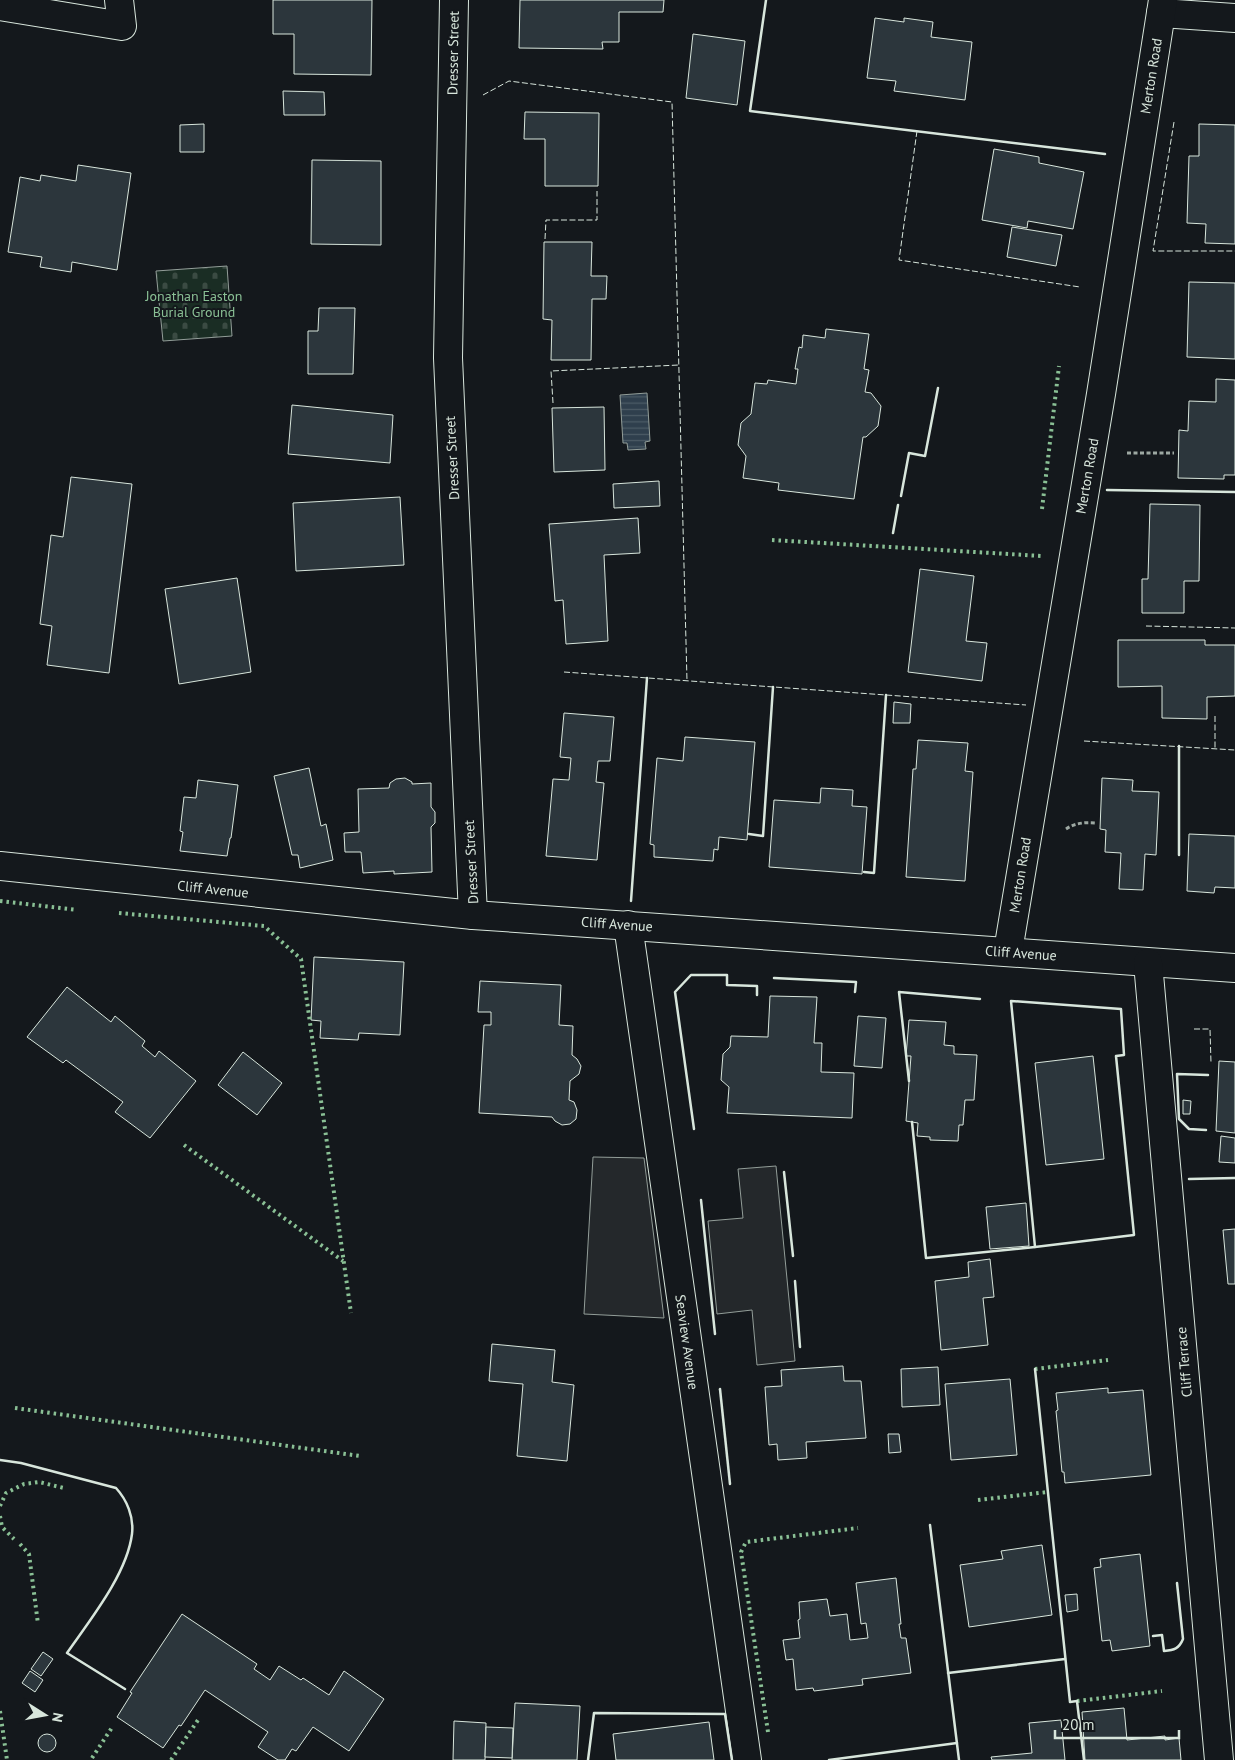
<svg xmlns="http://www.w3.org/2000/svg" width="1235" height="1760" viewBox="0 0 1235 1760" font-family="'PT Sans',sans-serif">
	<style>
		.cemetery { fill: url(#cemetery-stones); stroke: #939e99 }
		.parking { fill: #24282b; stroke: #939e99 }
		.water { fill: url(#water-rules); stroke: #939e99 }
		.building { fill: #2c363c; stroke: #d8e6dc }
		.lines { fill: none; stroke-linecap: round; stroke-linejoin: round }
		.minor-casing { stroke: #d8e6dc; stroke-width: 30 }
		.path { stroke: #9da8a2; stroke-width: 3; stroke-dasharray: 4 2.5; stroke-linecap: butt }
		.minor { stroke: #14181c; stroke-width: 28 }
		.hedge { stroke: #8ac095; stroke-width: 4; stroke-dasharray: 2.5 4; stroke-linecap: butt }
		.fence { stroke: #d8e6dc; stroke-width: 1; stroke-dasharray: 6 2.5; stroke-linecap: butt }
		.wall { stroke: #d8e6dc; stroke-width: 2.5 }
		.labels { text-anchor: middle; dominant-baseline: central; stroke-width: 4; stroke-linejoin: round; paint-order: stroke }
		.street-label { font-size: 14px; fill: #d8e6dc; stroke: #14181c }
		.park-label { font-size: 14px; fill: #8ac095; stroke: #14181c }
	</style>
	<defs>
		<pattern id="cemetery-stones" width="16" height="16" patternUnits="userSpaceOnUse" patternTransform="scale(1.25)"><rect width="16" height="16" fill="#1a2d24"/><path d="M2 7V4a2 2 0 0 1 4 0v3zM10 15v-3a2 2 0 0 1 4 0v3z" fill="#3b4b43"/></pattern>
		<pattern id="water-rules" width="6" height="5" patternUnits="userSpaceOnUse" patternTransform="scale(1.25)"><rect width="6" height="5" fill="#2f3f4d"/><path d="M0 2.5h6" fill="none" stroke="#4c5b66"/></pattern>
	</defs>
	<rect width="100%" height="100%" fill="#14181c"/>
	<!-- cemetery -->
	<polygon class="cemetery" points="227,266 232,336 163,341 156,271"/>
	<!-- parking -->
	<g class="parking">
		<polygon points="593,1157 644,1158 664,1318 584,1314"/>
		<polygon points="776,1166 795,1361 757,1365 752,1310 717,1314 708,1221 743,1218 738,1169"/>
	</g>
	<!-- water -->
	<polygon class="water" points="647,393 650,441 645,442 646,449 628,450 627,443 623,443 620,395"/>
	<!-- building -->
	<g class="building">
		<polygon points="273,0 372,0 371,75 294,74 294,34 273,34"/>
		<polygon points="520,0 664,0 663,12 619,12 619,42 602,42 603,49 519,48"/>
		<polygon points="875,18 904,22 904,18 933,22 931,37 972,42 965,100 894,91 896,81 867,78"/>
		<polygon points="693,34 745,41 737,105 686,98"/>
		<polygon points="283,91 324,92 325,115 284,115"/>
		<polygon points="525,112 599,113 598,186 545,186 545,139 524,139"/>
		<polygon points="204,124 204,152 180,152 180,125"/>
		<polygon points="1199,124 1235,125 1235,244 1205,243 1206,224 1187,223 1189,156 1199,156"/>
		<polygon points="994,149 1039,157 1039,163 1084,172 1073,229 1028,221 1027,228 982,220"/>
		<polygon points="312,160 381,161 381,245 311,244"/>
		<polygon points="78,165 131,173 117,270 72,262 71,272 40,267 42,257 8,252 20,177 40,181 41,175 76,181"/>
		<polygon points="1012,227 1062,235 1056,266 1007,257"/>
		<polygon points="544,242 592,242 591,276 607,276 606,299 592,299 591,360 551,360 552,320 543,319"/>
		<polygon points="1189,282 1235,283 1235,359 1187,357"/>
		<polygon points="319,308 355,308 353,374 308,374 308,331 318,331"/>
		<polygon points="826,329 869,334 864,369 869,370 865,392 871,393 881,406 878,426 866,437 863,437 854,499 778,490 779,483 743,478 746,456 738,445 741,423 751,414 755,383 767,384 768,380 796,384 798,369 795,369 799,347 802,348 803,335 825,338"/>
		<polygon points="1216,379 1235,380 1235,475 1224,475 1224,479 1178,478 1179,430 1188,431 1189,401 1216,402"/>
		<polygon points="292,405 393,415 390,463 288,454"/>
		<polygon points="604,407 605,470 554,472 552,408"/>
		<polygon points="71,477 132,484 109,673 47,665 52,626 40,624 51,535 63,537"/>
		<polygon points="659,481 660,506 614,508 613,484"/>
		<polygon points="400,497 404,565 296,571 293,503"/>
		<polygon points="1150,504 1200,505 1199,581 1184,581 1184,613 1142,613 1142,579 1148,579"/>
		<polygon points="638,518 640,553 604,555 608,641 566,644 563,600 555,601 549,524"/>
		<polygon points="920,569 974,576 966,641 987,643 982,681 908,672"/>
		<polygon points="237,578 251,672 179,684 165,589"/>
		<polygon points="1118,640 1205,640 1205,645 1235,645 1235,696 1207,697 1207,719 1162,718 1162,686 1118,687"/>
		<polygon points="894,702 911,704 910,723 893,723"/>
		<polygon points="564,713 614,717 610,761 598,761 596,782 604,783 597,860 546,856 553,779 569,780 571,758 560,757"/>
		<polygon points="685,737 755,742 747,840 719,837 718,850 714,849 713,861 654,857 654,845 650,844 657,758 683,761"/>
		<polygon points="918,740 968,743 965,771 973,772 965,881 906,877 913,769 916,769"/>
		<polygon points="309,768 321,826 326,824 333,860 300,868 298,855 292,855 274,776"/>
		<polygon points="405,778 412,782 412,784 431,783 431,807 435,812 435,823 431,827 432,872 394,874 394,871 363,873 361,852 345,852 344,833 359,832 358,789 389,788 390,783 396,779"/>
		<polygon points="1102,778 1133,780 1132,791 1159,792 1156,855 1145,854 1143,890 1119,889 1121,853 1105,852 1106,830 1100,829"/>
		<polygon points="198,780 238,785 231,838 230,838 227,856 180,851 183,832 180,831 184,797 196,798"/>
		<polygon points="821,788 853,790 852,806 867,807 862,874 769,867 774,800 820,803"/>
		<polygon points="1189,834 1235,836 1235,888 1215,887 1214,893 1187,891"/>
		<polygon points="314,957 404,962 400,1035 359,1033 358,1040 320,1038 321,1021 311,1020"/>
		<polygon points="480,981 561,985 559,1025 573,1026 572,1055 577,1059 581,1066 579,1074 570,1081 569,1100 574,1102 577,1110 576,1119 570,1124 562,1125 555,1121 552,1117 479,1113 484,1025 491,1025 491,1012 478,1012"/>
		<polygon points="67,987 111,1022 115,1016 145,1041 142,1046 155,1057 159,1051 196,1081 150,1138 115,1112 123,1102 66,1060 63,1063 27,1037"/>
		<polygon points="770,996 817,997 814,1043 822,1043 821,1072 854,1073 852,1118 727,1113 729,1087 721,1080 723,1054 730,1047 731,1036 768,1037"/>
		<polygon points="858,1016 886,1018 882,1068 854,1066"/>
		<polygon points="909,1020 946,1022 944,1045 954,1046 954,1054 977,1055 974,1100 965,1100 963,1125 959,1125 958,1141 930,1140 930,1137 917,1136 918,1123 906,1121 911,1056 906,1056"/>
		<polygon points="243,1052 282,1083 257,1115 218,1085"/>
		<polygon points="1093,1056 1104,1159 1046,1165 1035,1063"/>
		<polygon points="1219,1061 1235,1062 1235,1133 1216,1131"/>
		<polygon points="1183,1100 1191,1101 1190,1114 1183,1114"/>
		<polygon points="1221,1136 1235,1138 1235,1163 1219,1162"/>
		<polygon points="1026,1203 1029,1246 990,1249 986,1207"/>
		<polygon points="1235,1229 1235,1284 1228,1284 1223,1230"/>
		<polygon points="990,1259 994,1297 983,1298 988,1345 941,1350 935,1281 969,1277 968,1262"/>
		<polygon points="492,1344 555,1350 552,1382 574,1385 567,1461 517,1456 523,1384 489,1381"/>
		<polygon points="843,1366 844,1381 861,1381 866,1438 806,1442 807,1458 778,1460 777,1444 769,1445 765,1387 782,1386 781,1370"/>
		<polygon points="938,1367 940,1405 902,1407 901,1369"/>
		<polygon points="1010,1379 1017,1455 951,1460 945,1384"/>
		<polygon points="1108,1388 1108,1393 1143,1390 1151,1475 1065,1483 1064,1472 1062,1472 1056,1411 1058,1410 1056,1393"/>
		<polygon points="888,1434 899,1434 901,1452 889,1453"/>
		<polygon points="1042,1545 1052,1615 969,1627 960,1565 1003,1559 1001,1551"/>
		<polygon points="1140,1554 1150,1646 1112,1651 1110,1640 1102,1641 1094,1568 1101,1567 1100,1559"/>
		<polygon points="896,1578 901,1624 899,1624 901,1638 906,1638 911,1673 862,1679 863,1685 814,1691 813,1688 796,1690 793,1659 786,1660 783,1640 800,1638 798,1620 800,1619 799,1602 827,1599 830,1616 847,1614 850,1640 868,1638 866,1623 861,1624 856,1583"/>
		<polygon points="1077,1594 1078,1610 1067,1612 1065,1595"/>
		<polygon points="182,1614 257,1664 254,1669 270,1680 279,1666 301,1680 303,1678 329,1695 344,1671 384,1699 349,1751 313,1727 296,1751 292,1749 285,1760 278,1760 258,1747 268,1732 205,1690 181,1726 179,1725 163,1748 117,1717 132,1693 130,1692"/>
		<polygon points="43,1652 53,1659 41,1676 31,1669"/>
		<polygon points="30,1671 43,1680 35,1692 22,1683"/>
		<polygon points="515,1703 580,1706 577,1760 512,1760"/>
		<polygon points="1124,1708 1127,1740 1165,1736 1165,1740 1179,1738 1181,1760 1085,1760 1082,1712"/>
		<polygon points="1061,1720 1065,1760 992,1760 991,1757 1032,1753 1029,1723"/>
		<polygon points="454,1721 486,1723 485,1760 453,1760"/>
		<polygon points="709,1722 714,1760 616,1760 613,1734"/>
		<polygon points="486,1727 513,1728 512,1758 485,1757"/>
		<circle cx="47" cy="1743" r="9"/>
	</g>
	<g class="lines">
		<!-- minor casing -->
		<g class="minor-casing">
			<g id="minor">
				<polyline points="454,0 448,358 473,915"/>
				<polyline points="0,6 122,26 119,0"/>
				<polyline points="1161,13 1235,18"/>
				<polyline points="0,866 473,915 1235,968"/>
				<polyline points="628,925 747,1760"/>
				<polyline points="1008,951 1101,394 1163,0"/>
				<polyline points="1148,963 1219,1760"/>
			</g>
		</g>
		<!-- path -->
		<g class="path">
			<polyline points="1127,453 1174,453"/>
			<path d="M1066,829C1075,823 1085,822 1096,823"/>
		</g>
		<!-- minor -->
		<use href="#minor" class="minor"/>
		<!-- hedge -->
		<g class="hedge">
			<polyline points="1042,509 1059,366"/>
			<polyline points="772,540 1042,556"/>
			<polyline points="0,901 77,910"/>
			<polyline points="119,913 264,926 301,959 351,1313"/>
			<polyline points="184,1145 343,1261"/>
			<polyline points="1035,1369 1108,1360"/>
			<polyline points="15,1408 360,1456"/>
			<polyline points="978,1500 1048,1492"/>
			<polyline points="0,1506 6,1493 24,1484 39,1482 64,1488"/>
			<polyline points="0,1516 2,1527 14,1539"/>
			<polyline points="20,1544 29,1554 38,1624"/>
			<polyline points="1077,1701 1162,1691"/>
			<polyline points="0,1711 7,1760"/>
			<polyline points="768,1732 741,1552 746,1542 858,1528"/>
			<polyline points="92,1758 113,1726"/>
			<polyline points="171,1760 198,1720"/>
		</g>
		<!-- fence -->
		<g class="fence">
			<polyline points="483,95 509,81 672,102 687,681"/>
			<polyline points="1174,122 1153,251 1235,251"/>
			<polyline points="917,131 899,260 1080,287"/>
			<polyline points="545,239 546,220 597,220 597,191"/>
			<polyline points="553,403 551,371 679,365"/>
			<polyline points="1146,626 1235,628"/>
			<polyline points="564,672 1026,705"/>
			<polyline points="1215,716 1215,749"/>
			<polyline points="1084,741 1235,750"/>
			<polyline points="1194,1029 1210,1029 1211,1063"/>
		</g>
		<!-- wall -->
		<g class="wall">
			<polyline points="766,0 750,111 1105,154"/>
			<polyline points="1107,490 1235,492"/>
			<polyline points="901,496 909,453 925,456 938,388"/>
			<polyline points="893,533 898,505"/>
			<polyline points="1179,746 1179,855"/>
			<polyline points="749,834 763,836 773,687"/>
			<polyline points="864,872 874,873 886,695"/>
			<polyline points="631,901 647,678"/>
			<polyline points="774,978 856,982 855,992"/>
			<polygon points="1011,1001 1121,1009 1124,1055 1116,1056 1134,1235 1035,1247"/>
			<polyline points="909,1081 899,992 980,999"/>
			<polyline points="912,1122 926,1258 1035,1247"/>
			<polyline points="694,1129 675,992 691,975 727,975 727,985 757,986 757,995"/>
			<polyline points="1206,1130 1189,1129 1179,1119 1177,1074 1208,1075"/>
			<polyline points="784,1172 793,1256"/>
			<polyline points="1189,1179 1235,1178"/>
			<polyline points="701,1200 715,1334"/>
			<polyline points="795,1281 800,1347"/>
			<polyline points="1035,1369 1070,1702 1077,1701 1084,1760"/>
			<polyline points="720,1389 730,1484"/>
			<path d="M0,1460L21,1463L116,1488C127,1500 134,1517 132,1534C127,1574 90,1620 67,1653L125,1689"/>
			<polyline points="930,1525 959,1760"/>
			<path d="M1153,1636L1162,1635L1164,1651C1174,1650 1179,1649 1183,1639L1177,1583"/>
			<polyline points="948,1673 1065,1659"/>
			<polyline points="588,1760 594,1713 725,1714 732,1760"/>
			<polyline points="829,1760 957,1743"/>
		</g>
	</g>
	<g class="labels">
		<!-- street labels -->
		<g class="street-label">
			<text transform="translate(453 53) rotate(-89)">Dresser Street</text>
			<text transform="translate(1151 76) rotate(-81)">Merton Road</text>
			<text transform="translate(452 458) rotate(-93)">Dresser Street</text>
			<text transform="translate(1087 476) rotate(-80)">Merton Road</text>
			<text transform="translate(471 862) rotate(-93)">Dresser Street</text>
			<text transform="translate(1020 875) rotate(-81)">Merton Road</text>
			<text transform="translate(213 889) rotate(6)">Cliff Avenue</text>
			<text transform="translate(617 924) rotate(4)">Cliff Avenue</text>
			<text transform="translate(1021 953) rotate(4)">Cliff Avenue</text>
			<text transform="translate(687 1342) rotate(82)">Seaview Avenue</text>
			<text transform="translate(1184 1362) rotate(-95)">Cliff Terrace</text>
		</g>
		<!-- park labels -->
		<g class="park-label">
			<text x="194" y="296">Jonathan Easton<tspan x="194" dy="16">Burial Ground</tspan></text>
		</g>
	</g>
	<!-- north arrow -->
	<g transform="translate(45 1715) rotate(101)" stroke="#14181c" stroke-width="4" paint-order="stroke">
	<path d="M0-4L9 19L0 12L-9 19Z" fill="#d8e6dc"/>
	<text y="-8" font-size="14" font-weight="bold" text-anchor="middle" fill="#d8e6dc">N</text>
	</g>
	<!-- scale -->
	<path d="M1055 1730v8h124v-8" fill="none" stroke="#d8e6dc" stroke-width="2.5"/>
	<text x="1062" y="1730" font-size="15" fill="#d8e6dc" stroke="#14181c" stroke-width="4" paint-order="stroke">20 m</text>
</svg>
